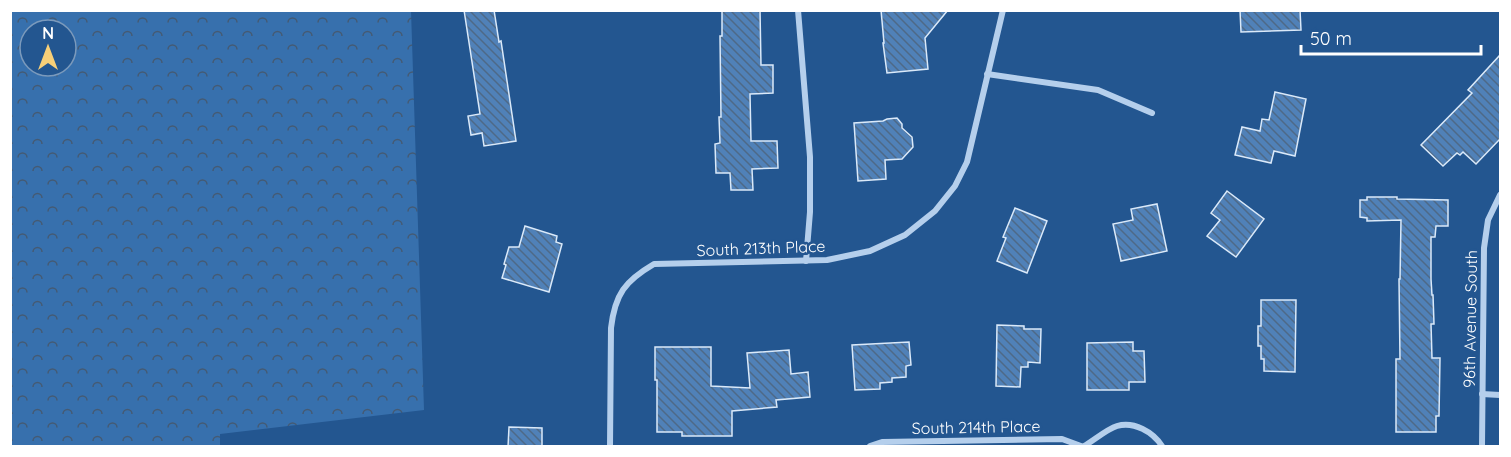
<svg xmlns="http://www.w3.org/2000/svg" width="1511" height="457" viewBox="0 0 1511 457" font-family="Quicksand,sans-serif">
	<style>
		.forest { fill: url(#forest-crowns); fill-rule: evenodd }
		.building { fill: url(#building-back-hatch); stroke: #dae9f9; stroke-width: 1.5 }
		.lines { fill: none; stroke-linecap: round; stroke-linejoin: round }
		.minor { stroke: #b5cfec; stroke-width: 6 }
		.labels { text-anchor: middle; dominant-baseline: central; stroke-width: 5; stroke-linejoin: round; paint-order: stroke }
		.street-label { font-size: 16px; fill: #fff; stroke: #235690 }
	</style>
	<defs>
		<pattern id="forest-crowns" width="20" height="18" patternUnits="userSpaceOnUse" patternTransform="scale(1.5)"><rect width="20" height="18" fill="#3770ad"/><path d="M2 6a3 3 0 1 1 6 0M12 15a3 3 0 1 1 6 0" fill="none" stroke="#445a73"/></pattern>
		<pattern id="building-back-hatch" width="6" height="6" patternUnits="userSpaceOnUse" patternTransform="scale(1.5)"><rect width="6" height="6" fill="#5081b8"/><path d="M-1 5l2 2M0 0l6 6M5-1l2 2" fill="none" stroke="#4e6987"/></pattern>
	</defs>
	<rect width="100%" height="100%" fill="#235690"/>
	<!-- forest -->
	<path class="forest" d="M10,11H411L424,410L220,434V446H11ZM30,30H66V66H30Z"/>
	<!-- building -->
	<g class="building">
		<polygon points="464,10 494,10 499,42 501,41 516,141 484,146 482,133 471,135 468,116 480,114"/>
		<polygon points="722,10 760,10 761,65 773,65 773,93 750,94 751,141 777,141 778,168 752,169 753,190 731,190 730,173 716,173 715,144 720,143 719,117 721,117 720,36 722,36"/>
		<polygon points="881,10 948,10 925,38 928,69 887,73 883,43 884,43"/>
		<polygon points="1240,10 1300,10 1301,30 1241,32"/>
		<polygon points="1500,55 1500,139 1476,164 1463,152 1460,155 1457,153 1443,166 1421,145 1472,93 1468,90"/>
		<polygon points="1275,92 1306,99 1295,156 1274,151 1271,163 1235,155 1242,127 1260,131 1262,119 1269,120"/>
		<polygon points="897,118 902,124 902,128 912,137 913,147 902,159 885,160 886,179 858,181 854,123 883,121 887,119"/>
		<polygon points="1227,191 1264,219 1236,257 1207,236 1220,220 1211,213"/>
		<polygon points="1367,197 1397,197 1397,199 1448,200 1448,226 1436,226 1435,237 1431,237 1431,279 1432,295 1433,295 1434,324 1431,324 1432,358 1440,358 1439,416 1436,416 1436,432 1396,432 1396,359 1400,359 1399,279 1400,279 1401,220 1367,221 1367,218 1360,217 1360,200 1367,200"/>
		<polygon points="1157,204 1167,251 1121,261 1113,224 1133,220 1131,209"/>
		<polygon points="1015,208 1047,221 1027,273 997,261 1006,238 1003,237"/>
		<polygon points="525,226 557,236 556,242 562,244 549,292 502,278 506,265 504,264 509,247 519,247"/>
		<polygon points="1261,300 1296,300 1295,372 1264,371 1264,359 1261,359 1261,346 1258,346 1258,326 1261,326"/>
		<polygon points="997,325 1024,326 1024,329 1041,329 1040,363 1028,362 1028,367 1021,367 1020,387 996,386"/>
		<polygon points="909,342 911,365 906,366 906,377 892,378 892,382 880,383 880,389 855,390 852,345"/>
		<polygon points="1133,342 1133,351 1144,351 1145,382 1129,382 1129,390 1087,390 1087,343"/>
		<polygon points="655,347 711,347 711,386 750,388 747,353 789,350 791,374 808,372 810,397 776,400 777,407 732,411 732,436 682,436 682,432 657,432 657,380 655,380"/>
		<polygon points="509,427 542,428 542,447 508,447"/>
	</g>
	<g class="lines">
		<!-- minor -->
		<g class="minor">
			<polyline points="798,10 810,157 810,212 806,261"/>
			<polyline points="987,74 1098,90 1152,113"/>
			<polyline points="1482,394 1500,395"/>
			<path d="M610,446L611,328C615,294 625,281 654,264L827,260L870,251L905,235L935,211L955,186L967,162L1003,10"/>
			<polyline points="870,446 882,442 1062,439 1081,446"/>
			<path d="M1084,446C1093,441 1107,429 1117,426C1134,421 1153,432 1162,446"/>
			<polyline points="1482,446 1484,248 1488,220 1500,195"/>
		</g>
	</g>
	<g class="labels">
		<!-- street labels -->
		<g class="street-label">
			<text transform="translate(761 248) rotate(-2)">South 213th Place</text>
			<text transform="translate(1470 319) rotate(-89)">96th Avenue South</text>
			<text transform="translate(976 427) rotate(-1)">South 214th Place</text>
		</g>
	</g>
	<!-- border -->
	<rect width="1511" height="457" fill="none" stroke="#ffffff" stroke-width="24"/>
	<!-- north arrow -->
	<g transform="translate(48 48)"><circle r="28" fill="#235690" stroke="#7b9abc" stroke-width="1.5"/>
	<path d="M0-4.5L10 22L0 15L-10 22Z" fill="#f7cf78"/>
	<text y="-9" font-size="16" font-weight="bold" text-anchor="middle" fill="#ffffff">N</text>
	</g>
	<!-- scale -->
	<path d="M1301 45v9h180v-9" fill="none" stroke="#ffffff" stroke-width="3"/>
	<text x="1310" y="45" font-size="18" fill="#ffffff" stroke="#235690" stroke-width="4.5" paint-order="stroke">50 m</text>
</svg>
